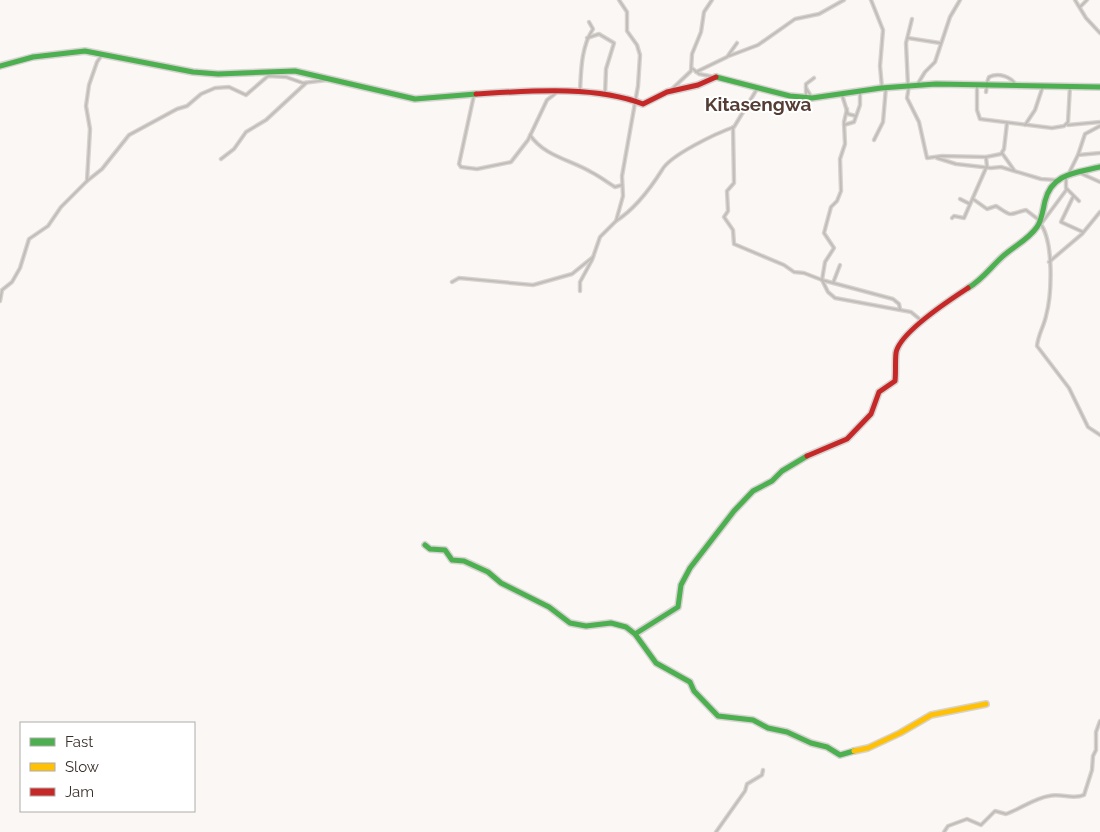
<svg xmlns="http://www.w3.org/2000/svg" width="1100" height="832" viewBox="0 0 1100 832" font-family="Raleway,sans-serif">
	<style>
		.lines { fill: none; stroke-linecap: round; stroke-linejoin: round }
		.street-casing { stroke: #d7d3d1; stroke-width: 4.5 }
		.fast-casing { stroke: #d7d3d1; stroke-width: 8 }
		.slow-casing { stroke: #d7d3d1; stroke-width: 8 }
		.jam-casing { stroke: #d7d3d1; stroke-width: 8 }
		.street { stroke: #c2bdb8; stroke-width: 2 }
		.fast { stroke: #4caf50; stroke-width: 5 }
		.slow { stroke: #ffc107; stroke-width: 5 }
		.jam { stroke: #c62828; stroke-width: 5 }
		.labels { text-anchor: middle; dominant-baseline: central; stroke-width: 4; stroke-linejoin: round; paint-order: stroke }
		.quarter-label { font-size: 19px; font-weight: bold; fill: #553d33; stroke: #fff }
	</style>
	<rect width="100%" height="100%" fill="#faf7f5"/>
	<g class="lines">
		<!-- street casing -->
		<g class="street-casing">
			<g id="street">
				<polyline points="871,0 883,30 880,66 882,88"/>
				<polyline points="1075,0 1086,18 1100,33"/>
				<polyline points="1080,7 1087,0"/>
				<polyline points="587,38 599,34 614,43 606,69 605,95"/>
				<polyline points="908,38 940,43"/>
				<polyline points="729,56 758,45 795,19 819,14 844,0"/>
				<polyline points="693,69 699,74 715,77"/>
				<polyline points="696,72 727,57 737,43"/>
				<polyline points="917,85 925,72 935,62 950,17 960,0"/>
				<polyline points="977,85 977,110 980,119 1052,128 1064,126 1068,122 1070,86"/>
				<path d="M986,85L989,77C999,72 1011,77 1016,85"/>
				<polyline points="908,86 906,43 912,19"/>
				<polyline points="909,86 907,98 919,122 927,158 942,156 986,157 1001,154 1004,149 1007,123"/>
				<polyline points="806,88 812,98"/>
				<polyline points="671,90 691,71 692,54 701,32 704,12 712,0"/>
				<path d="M580,92C581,71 581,47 593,29L589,22"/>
				<polyline points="986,92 987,85"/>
				<polyline points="474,95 459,164 461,167 477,169 511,162 528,140 547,100 556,93"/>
				<polyline points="842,95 848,114 856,116"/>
				<polyline points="806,98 806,84 814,78"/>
				<polyline points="844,125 854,122 860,105 860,91"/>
				<polyline points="1025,125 1035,110 1043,86"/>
				<polyline points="1068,125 1100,122"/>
				<polyline points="733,127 734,183 727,191 728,211 724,217 733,230 734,244 784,265 794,272 804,273 822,280 893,299 899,304 900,309"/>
				<path d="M530,135C544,156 571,160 591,172C599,176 607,182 615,187L622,185"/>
				<polyline points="874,140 883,122 886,87"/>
				<polyline points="1002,153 1014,170"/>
				<polyline points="1078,155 1085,134 1100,126"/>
				<polyline points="986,157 987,167"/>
				<polyline points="937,158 956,164 991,168 1001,167 1041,179 1056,180"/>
				<polyline points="221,159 234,149 246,132 266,120 306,83"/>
				<polyline points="1069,173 1078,155 1100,153"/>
				<polyline points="1080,173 1100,182"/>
				<polyline points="1066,175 1066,188 1079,201"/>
				<polyline points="87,181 102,169 129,135 177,109 187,106 201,94 215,88 229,87 246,95 268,76 286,77 303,83 327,80"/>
				<polyline points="1073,197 1061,222 1083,232"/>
				<polyline points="960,199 970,204"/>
				<path d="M973,199L987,209L996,206C1013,217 1007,215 1026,210L1039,220"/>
				<polyline points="952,218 954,216 964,218 986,168"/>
				<path d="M616,221C635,209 650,189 662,170C670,155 717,133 734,127L757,89"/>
				<path d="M1040,223C1054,241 1052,294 1046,316C1044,326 1038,335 1037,346L1069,388L1088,427L1100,435"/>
				<polyline points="1041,224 1067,189"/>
				<polyline points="1049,262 1082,234 1100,212"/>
				<polyline points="822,280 825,262 834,248 824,233 831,207 837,201 841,191 840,159 845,144 844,122 847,109"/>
				<polyline points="822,280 828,292 835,298 911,312 922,321"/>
				<polyline points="452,282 459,278 533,285 572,274 593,257"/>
				<polyline points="833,283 840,265"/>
				<polyline points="580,291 580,282 592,260 600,237 616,221 623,196 622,176 638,86 640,55 637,45 627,31 627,12 619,0"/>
				<polyline points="0,301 2,290 12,282 20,268 29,239 48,226 61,207 87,181 90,129 86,106 89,85 97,62 102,55"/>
				<polyline points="716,832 745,791 747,784 762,775 763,770"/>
				<path d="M944,832L948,826L967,819L981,825L995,811L1006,814C1020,809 1035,798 1049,796C1061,793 1073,800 1084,795L1092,770L1093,756L1096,750V732L1100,721"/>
			</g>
		</g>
		<!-- fast casing -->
		<g class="fast-casing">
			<g id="fast">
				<polyline points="0,66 33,57 85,51 193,72 218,74 295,71 415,99 476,94"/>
				<polyline points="716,77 790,96 812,98 881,88 936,84 1100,87"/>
				<path d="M968,288C982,280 990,268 1002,257C1014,246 1028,240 1037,227C1042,220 1043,209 1045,201C1052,173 1076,173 1100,167"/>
				<polyline points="425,545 430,549 445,550 452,560 464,561 488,572 501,583 549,607 570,623 586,626 611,623 626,627 635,634 656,663 690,682 694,691 718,716 753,720 768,728 787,732 811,743 827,747 840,755 854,751"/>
				<polyline points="635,634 678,607 681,585 690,568 734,511 753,491 772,481 782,471 807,456"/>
			</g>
		</g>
		<!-- slow casing -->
		<g class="slow-casing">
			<polyline id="slow" points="854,751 868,748 900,733 931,715 986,704"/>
		</g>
		<!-- jam casing -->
		<g class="jam-casing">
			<g id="jam">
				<path d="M476,94C527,91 595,85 643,104L667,92L698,85L716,77"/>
				<path d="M807,456L847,439L871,414L879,392L895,381C896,372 895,362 896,353C899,333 951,299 968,288"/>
			</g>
		</g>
		<!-- street -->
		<use href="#street" class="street"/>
		<!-- fast -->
		<use href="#fast" class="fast"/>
		<!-- slow -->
		<use href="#slow" class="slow"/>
		<!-- jam -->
		<use href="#jam" class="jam"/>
	</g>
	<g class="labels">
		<!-- quarter labels -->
		<g class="quarter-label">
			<text x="758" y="104">Kitasengwa</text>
		</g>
	</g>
	<!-- legend -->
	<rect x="20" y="722" width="175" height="90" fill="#ffffff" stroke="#b0acaa"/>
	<rect x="30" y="738" width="25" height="8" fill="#4caf50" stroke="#b0acaa"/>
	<text x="65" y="747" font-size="15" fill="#3a2f2a">Fast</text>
	<rect x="30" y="763" width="25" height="8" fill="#ffc107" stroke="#b0acaa"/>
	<text x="65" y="772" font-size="15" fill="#3a2f2a">Slow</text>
	<rect x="30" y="788" width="25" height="8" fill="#c62828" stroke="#b0acaa"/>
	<text x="65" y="797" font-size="15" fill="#3a2f2a">Jam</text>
</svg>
